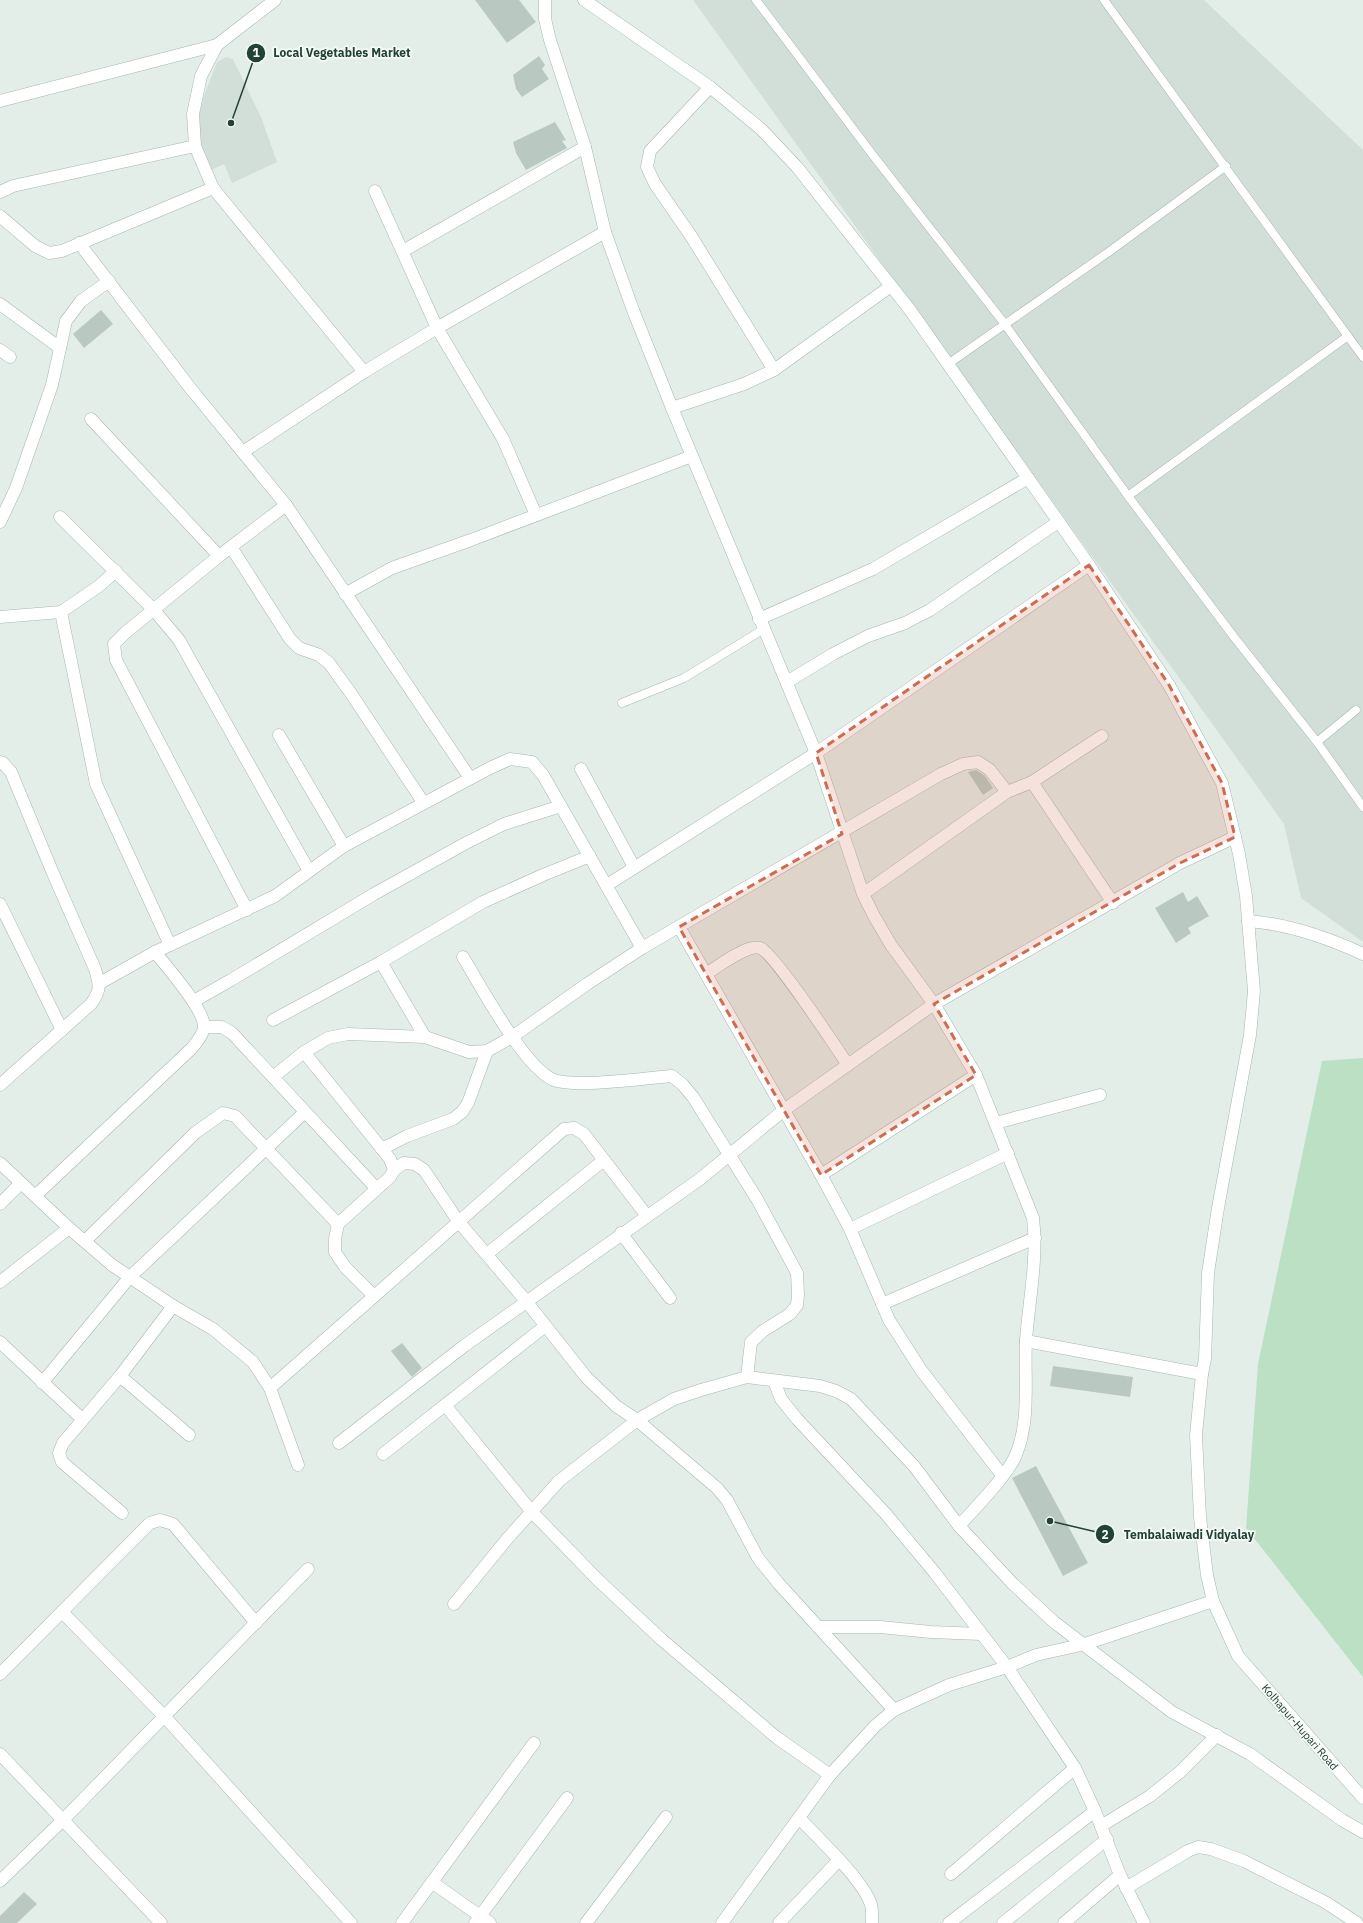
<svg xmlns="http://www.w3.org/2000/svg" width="1363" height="1923" viewBox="0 0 1363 1923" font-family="'IBM Plex Sans',sans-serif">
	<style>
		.built { fill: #d2ded8 }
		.green { fill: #bce0c4 }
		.building { fill: #b9c9c2 }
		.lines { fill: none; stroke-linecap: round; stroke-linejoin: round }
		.lane-casing { stroke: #a6b7b0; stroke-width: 9 }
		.street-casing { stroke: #a6b7b0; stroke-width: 13 }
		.secondary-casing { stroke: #a1bab0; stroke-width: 13 }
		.lane { stroke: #fff; stroke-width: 8 }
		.street { stroke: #fff; stroke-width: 12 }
		.secondary { stroke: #fff; stroke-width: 12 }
		.marked { fill: #ce6c51; fill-opacity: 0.2; stroke: #ce6c51; stroke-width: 3; stroke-dasharray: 8 5; stroke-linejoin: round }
		.labels { text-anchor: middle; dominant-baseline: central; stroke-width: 3.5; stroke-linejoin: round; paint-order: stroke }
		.street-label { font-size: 11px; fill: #224137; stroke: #f5faf7 }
		.leader { fill: none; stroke: #224137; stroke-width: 1.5 }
		.callout-dot { fill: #224137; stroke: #f5faf7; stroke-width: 1.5 }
		.mark-label { font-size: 12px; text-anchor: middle; font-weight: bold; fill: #fff }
		.callout-label { font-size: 12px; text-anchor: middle; font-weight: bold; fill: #224137; stroke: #f5faf7; stroke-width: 3.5; stroke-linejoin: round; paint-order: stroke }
	</style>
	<rect width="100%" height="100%" fill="#e4eee9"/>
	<!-- built -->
	<g class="built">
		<polygon points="693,0 1204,0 1363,150 1363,942 1301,898 1284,824"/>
		<polygon points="226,57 233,59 261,117 277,162 232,183 224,164 209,171 199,143 199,114 204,96 217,62"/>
	</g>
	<!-- green -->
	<polygon class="green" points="1363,1058 1363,1677 1246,1528 1258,1364 1322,1061"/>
	<!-- building -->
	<g class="building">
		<polygon points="475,0 519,0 536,22 507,43"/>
		<polygon points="539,56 545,65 542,69 549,79 522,97 516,89 513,75"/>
		<polygon points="555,122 566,140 562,141 567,148 526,170 516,153 513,142"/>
		<polygon points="101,310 113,324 84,348 73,334"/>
		<polygon points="976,770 985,776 993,788 983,795 968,772"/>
		<polygon points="1183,892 1188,902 1197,896 1209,916 1188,928 1191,933 1176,943 1155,908"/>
		<polygon points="402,1343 422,1368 412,1377 391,1351"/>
		<polygon points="1053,1366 1133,1377 1130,1397 1050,1386"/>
		<polygon points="1036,1466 1088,1563 1063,1576 1012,1478"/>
		<polygon points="24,1892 37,1904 17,1923 0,1923 0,1916"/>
	</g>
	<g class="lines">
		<!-- lane casing -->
		<g class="lane-casing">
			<g id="lane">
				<polyline points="756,0 872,154 1004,323 1128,496 1234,637 1317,742 1363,807"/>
				<polyline points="1104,0 1363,357"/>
				<polyline points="948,364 1110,251 1226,166"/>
				<polyline points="1128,496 1348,336"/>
				<polyline points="622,703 684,678 764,629"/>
				<polyline points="1317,742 1356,710"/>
			</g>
		</g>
		<!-- street casing -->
		<g class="street-casing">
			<g id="street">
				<polyline points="275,0 217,45 201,76 193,114 195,146 213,188 364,372"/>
				<path d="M545,0V19L550,40L585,147L605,232L633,310L672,408L816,753L863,894L874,916L891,945L934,1004L976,1075L1033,1218C1038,1258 1029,1300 1026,1340C1024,1378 1031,1421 1015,1457C1006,1477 975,1508 959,1526"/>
				<polyline points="710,87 650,151 647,167 655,184 691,236 774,370"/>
				<polyline points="0,101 217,45"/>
				<polyline points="375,191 437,328 503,439 536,515"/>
				<polyline points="0,192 13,186 195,146"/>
				<polyline points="0,216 35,246 49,253 62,251 213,188"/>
				<polyline points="79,243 191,389 286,505 470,778"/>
				<polyline points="403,251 585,147"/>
				<polyline points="0,304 60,348"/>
				<polyline points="0,350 10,357"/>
				<polyline points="672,408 744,384 774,370 891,286"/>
				<polyline points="91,419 219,556"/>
				<polyline points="243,452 364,372 437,328 605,232"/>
				<polyline points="60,517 154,610 179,640 309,871"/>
				<polyline points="0,522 16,488 52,385 66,321 81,301 109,281"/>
				<polyline points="231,547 290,639 299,648 319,655 329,663 350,692 423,802"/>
				<polyline points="345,594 392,568 471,540 692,456"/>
				<polyline points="61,612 96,784 170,945"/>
				<polyline points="0,617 61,612 99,586 116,571"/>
				<polyline points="759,619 873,569 1028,478"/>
				<polyline points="787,682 833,654 868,636 905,623 930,610 1058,522"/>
				<polyline points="279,735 344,846"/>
				<path d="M0,762L3,763L11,772L52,871L95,969C100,986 101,990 91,1004L0,1085"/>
				<polyline points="581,769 634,867"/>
				<polyline points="1032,782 1113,903"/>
				<polyline points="607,885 816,753 1089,565"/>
				<polyline points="863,894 1007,792 1032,782 1102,736"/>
				<polyline points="0,904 62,1030"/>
				<polyline points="247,910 116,660 114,644 125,633 219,556 286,505"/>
				<path d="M1248,921C1289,924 1326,937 1363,954"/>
				<polyline points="679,927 821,1175 850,1229 889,1320 921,1370 1002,1475"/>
				<path d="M463,957C480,985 525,1069 554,1080C577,1088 646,1078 672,1076L683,1085L693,1097L757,1199L797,1273L798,1295L797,1305L790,1314L763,1331L751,1342L747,1377"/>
				<polyline points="381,962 425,1037"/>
				<path d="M706,974C717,967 747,944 760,948C773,952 836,1047 848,1065"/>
				<polyline points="100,983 155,952 275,896 344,846 490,768 510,759 532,762 543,775 642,948"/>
				<polyline points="194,1001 231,980 374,894 466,843 504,824 561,806"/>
				<polyline points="273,1020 381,962 483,902 543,875 590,856"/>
				<polyline points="204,1027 222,1027 232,1033 376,1188"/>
				<polyline points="304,1052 390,1159 394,1170 390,1177 338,1224 335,1239 335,1252 345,1267 374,1296"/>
				<polyline points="273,1077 304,1052 328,1038 348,1034 425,1037 469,1052 487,1051 512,1037 587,984 642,948 941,774 963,764 978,762 990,770 1007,792"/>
				<polyline points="996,1123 1100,1095"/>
				<polyline points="382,1149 407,1136 453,1119 462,1112 468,1103 487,1051"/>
				<polyline points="0,1163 69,1228 112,1265 173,1306 213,1329 253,1362 270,1388 298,1465"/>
				<polyline points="394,1170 404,1163 415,1164 424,1170 458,1221 526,1301 586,1377 616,1406 637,1420 717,1488 727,1500 758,1558 779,1584 894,1710"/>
				<polyline points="821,1175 976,1075"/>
				<path d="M35,1196L191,1049C196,1043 202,1037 204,1028C206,1011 167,967 155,952"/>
				<polyline points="0,1204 21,1183"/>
				<polyline points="850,1229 1008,1153"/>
				<polyline points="621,1233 670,1298"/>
				<polyline points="85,1241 195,1133 223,1113 235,1116 338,1224"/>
				<polyline points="487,1254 604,1160"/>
				<polyline points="0,1282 69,1228"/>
				<polyline points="882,1304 1035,1238"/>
				<polyline points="1026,1341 1202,1374"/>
				<polyline points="0,1342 82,1419"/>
				<polyline points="120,1376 189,1435"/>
				<polyline points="774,1381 781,1399 797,1419 885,1513 935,1573 1007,1667 1075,1768 1095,1811 1120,1875 1144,1923"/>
				<polyline points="42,1383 129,1278 305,1112"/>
				<polyline points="270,1388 564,1129 574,1128 584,1134 647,1216"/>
				<polyline points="445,1405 532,1512 597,1579 661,1639 776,1737 830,1775"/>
				<polyline points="339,1443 464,1346 700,1179 784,1110 934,1004 1180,863 1235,837"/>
				<polyline points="383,1454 544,1327"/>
				<polyline points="122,1513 62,1462 59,1453 63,1443 120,1376 173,1306"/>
				<polyline points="454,1604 507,1539 559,1481 637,1420 674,1399 701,1390 747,1377 820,1386 836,1391 851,1399 914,1466 959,1526 1013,1584 1054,1622 1172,1712 1250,1754 1342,1820 1363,1832"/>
				<polyline points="62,1612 165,1717 351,1923"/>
				<polyline points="818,1627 880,1627 931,1632 981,1634"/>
				<polyline points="0,1674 150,1523 160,1520 173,1524 256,1623"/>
				<polyline points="0,1754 161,1923"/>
				<path d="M800,1819C819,1839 860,1877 870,1902C873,1908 872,1916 872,1923"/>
				<polyline points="1101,1826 1150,1796 1180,1772 1217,1735"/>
				<polyline points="951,1874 1075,1768"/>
				<polyline points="0,1881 64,1819 308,1569"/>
				<polyline points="433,1883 490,1923"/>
				<polyline points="1126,1888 1188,1851 1198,1847 1211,1849 1244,1861 1325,1902 1357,1923"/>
				<polyline points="402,1923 534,1743"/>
				<polyline points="475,1923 567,1798"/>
				<polyline points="586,1923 666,1817"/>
				<polyline points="722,1923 830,1775 875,1726 894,1710 949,1685 1007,1667 1036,1655 1085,1644 1213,1601"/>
				<polyline points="779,1923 839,1860"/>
				<polyline points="949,1923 1095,1811"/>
				<polyline points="1003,1923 1107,1839"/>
				<polyline points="1064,1923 1120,1875"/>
			</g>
		</g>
		<!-- secondary casing -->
		<g class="secondary-casing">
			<polyline id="secondary" points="584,0 710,87 762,130 797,167 910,310 1089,565 1169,685 1222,783 1239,854 1246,896 1254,991 1250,1035 1218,1208 1208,1273 1205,1359 1202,1374 1196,1435 1200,1517 1207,1575 1213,1601 1238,1656 1363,1798"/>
		</g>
		<!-- lane -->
		<use href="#lane" class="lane"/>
		<!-- street -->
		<use href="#street" class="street"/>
		<!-- secondary -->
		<use href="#secondary" class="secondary"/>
	</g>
	<!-- marked area -->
	<path class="marked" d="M1089,565L1169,685L1222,783L1235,837L1180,863L934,1004L976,1075L821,1175L679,927L842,834L816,753Z"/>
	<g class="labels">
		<!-- street labels -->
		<g class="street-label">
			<text transform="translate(1300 1727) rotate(49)">Kolhapur-Hupari Road</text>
		</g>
	</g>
	<!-- callouts -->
	<path class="leader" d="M231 123L256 53M1050 1521L1105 1534"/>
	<g class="callout-dot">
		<circle cx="231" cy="123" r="4"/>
		<circle cx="1050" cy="1521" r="4"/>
		<circle cx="256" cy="53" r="10"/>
		<circle cx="1105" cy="1534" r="10"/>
	</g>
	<g class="mark-label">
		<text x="256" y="57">1</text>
		<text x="1105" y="1539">2</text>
	</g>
	<g class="callout-label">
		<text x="342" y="57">Local Vegetables Market</text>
		<text x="1189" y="1539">Tembalaiwadi Vidyalay</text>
	</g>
</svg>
